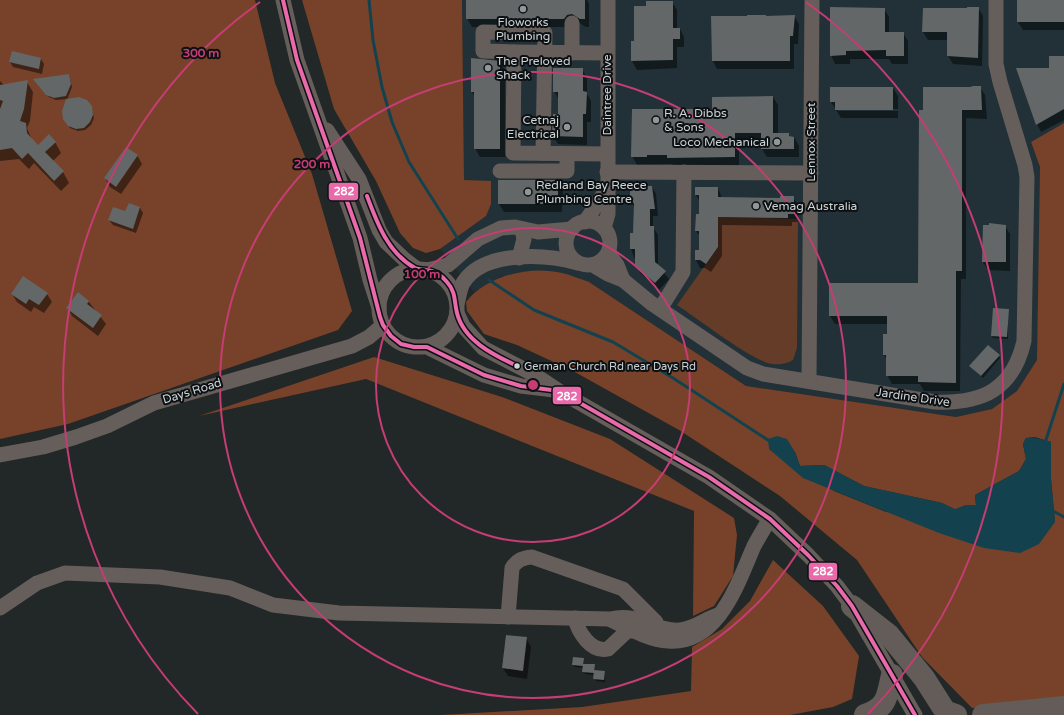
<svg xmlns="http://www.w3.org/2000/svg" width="1064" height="715" viewBox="0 0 1064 715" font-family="'Varela Round',sans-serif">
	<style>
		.built { fill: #213137 }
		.green { fill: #653c28 }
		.forest { fill: #774229; fill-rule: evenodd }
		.water { fill: #13424e }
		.shadow { fill: #0007 }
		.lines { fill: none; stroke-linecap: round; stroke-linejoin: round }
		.stream { stroke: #13424e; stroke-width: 3 }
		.building { fill: #636768 }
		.minor { stroke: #665e5b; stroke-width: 15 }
		.highway { stroke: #635c58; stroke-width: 22 }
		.bus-1-casing { stroke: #0c1012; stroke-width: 7 }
		.bus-1 { stroke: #e969aa; stroke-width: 4 }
		.ring { fill: none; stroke: #c43d73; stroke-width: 2 }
		.poi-dot { fill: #909798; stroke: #0c1012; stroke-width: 1.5 }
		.bus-dot { fill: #ccd3d5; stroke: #0c1012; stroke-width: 1.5 }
		.labels { text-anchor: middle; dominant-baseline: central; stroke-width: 4; stroke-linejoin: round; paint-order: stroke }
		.bus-label { font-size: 11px; fill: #ccd3d5; stroke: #0c1012; text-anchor: start }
		.poi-label { font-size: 12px; fill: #ccd3d5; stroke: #0c1012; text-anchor: start }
		.street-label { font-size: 12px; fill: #ccd3d5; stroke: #0c1012 }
		.centre { fill: #c43d73; stroke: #0c1012; stroke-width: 2 }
		.ring-label { font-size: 12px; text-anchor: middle; font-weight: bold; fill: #c43d73; stroke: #0c1012; stroke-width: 4; stroke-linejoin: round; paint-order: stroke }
		.line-badge { stroke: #0c1012; stroke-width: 1.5 }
		.badge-label { font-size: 11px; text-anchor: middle; font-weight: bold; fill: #fff }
	</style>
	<rect width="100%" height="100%" fill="#222728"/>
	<!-- built -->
	<polygon class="built" points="462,0 1064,0 1064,123 1031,142 1040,167 1039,331 1037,360 1017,391 992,409 956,417 746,386 589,282 502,276 474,292 440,249 486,216 464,181"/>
	<!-- green -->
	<path class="green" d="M718,217L798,219L797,348L793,360C786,364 780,365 772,364C752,361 697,318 677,305L718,247Z"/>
	<!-- forest -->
	<g class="forest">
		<polygon points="0,0 255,0 275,83 312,174 352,311 338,330 68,424 0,439"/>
		<polygon points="302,0 462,0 464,180 491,181 491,204 486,216 440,249 426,253 413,248 400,233 376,181 334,109"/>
		<path d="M1064,123V701L972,708L922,657L857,560L780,496L679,430L573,371L517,345L484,334L467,311L466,302C486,276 530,265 562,273C571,275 580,279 589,282L746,386L956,417L992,409L1017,391L1037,360L1040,167L1031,142ZM1035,437L1051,442V479L1055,522L886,512L834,491L769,449L795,452L800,466L824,465L864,486L942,503L955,510L966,505H976L975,495L1019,471L1026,459L1023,444L1026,438Z"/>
		<polygon points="374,357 502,397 610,439 734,518 737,535 733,576 714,606 693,616 694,511 366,379 199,416"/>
		<polygon points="773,560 823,606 859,656 852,699 833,707 790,715 441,715 582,707 691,691 692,647 722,629 750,601"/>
	</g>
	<!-- water -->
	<path class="water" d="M777,436L787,439L795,452L800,466L824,465L864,486L942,503L955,509L966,505H976L975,495L1019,471L1026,459L1023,444L1026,438C1035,437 1042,439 1051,442V479L1055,522L1039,544L1020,553L984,548L939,533L803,478L769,449L768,439Z"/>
	<!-- shadow -->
	<g class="shadow">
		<polygon points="467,0 587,0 589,4 589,27 586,27 578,22 569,27 472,27 467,18"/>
		<polygon points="1018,0 1064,0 1064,30 1023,30 1018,22"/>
		<polygon points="672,2 677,10 677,29 680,29 684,37 684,47 677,47 677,68 637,70 632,61 632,42 635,42 647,7"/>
		<polygon points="978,8 983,16 982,66 953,64 948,56 948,40 928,40 923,32"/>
		<polygon points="884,9 889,17 889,33 903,33 908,41 908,64 892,64 889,59 850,59 850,64 835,64 831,55"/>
		<polygon points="765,16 766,17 794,16 799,24 798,44 794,44 794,69 717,69 713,61 712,17"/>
		<polygon points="1064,57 1064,120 1041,132 1037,124 1050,69"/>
		<polygon points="41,59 44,64 42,74 13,67 10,62"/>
		<polygon points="500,62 505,70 505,157 480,157 475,148 475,97 472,92"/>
		<polygon points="582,69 587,78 587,94 591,101 591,122 587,122 587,145 558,144 553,136 559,115 559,100 554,91"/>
		<polygon points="69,75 72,87 67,100 92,110 94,118 91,125 85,130 78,131 70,128 66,122 63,111 67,99 56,100 49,97 36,82"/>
		<polygon points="0,81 4,85 27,82 33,92 30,121 27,128 32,140 38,146 55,142 61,153 53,161 63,172 69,183 61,191 34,163 29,169 19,159 0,161"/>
		<polygon points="980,87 985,95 987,119 966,118 966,279 961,279 960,391 924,391 920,384 892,384 887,375 887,360 884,355 888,324 835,324 830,316 919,284 924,88"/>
		<polygon points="893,88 898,96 898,109 838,109 838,111 898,111 898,118 841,118 831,102"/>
		<polygon points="773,97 778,105 778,134 788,134 790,137 794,137 799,146 799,157 767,157 762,149 762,141 739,141 739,165 673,166 672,164 637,165 632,156 712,110"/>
		<polygon points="137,155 142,164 121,194 110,187 105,178"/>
		<polygon points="558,181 563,189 562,212 504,212 499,204"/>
		<polygon points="652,187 656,194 658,216 653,216 653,227 658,235 658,266 669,279 659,290 640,273 631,249 634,234 635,208 631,202"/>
		<polygon points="696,188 718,188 722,198 781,199 793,197 798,205 798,222 792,222 792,226 722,225 722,256 711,272 705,268 700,268 696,260 700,251 700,237 696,231 700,215 700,202 696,195"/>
		<polygon points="140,208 143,213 136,233 113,225 109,220"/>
		<polygon points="984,226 1005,226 1010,234 1010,271 988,270 983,262"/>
		<polygon points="12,294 47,294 52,302 44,313 34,307 31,312 17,302"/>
		<polygon points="78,294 89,302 106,324 98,336 72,316 68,308"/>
		<polygon points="1008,310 1008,339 993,338 992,336"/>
		<polygon points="999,356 1000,358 983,378 972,368"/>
		<polygon points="526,638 531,647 527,679 508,676 503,668"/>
		<polygon points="583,659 584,665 594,665 595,671 605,672 605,682 596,681 595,675 585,674 584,668 575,667 573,665"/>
	</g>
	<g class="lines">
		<!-- stream -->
		<g class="stream">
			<polyline points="369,0 373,40 382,87 392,122 409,162 458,239"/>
			<polyline points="489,280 534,310 613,342 673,378 771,442"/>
			<polyline points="1045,443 1064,384"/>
			<polyline points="1050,511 1053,511 1064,517"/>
		</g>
	</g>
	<!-- building -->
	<g class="building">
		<polygon points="466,0 585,0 585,19 580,19 572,14 567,15 564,19 466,19"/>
		<rect x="1017" y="0" width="47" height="22"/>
		<polygon points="646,1 673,1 673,28 680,28 680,39 673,39 673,60 631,61 631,41 634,41 634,6 646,6"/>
		<polygon points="830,7 885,8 885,32 904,32 904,56 886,56 886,50 846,51 846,55 830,56"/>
		<polygon points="967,7 979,7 978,58 947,56 947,32 922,32 923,8 967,8"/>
		<polygon points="747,15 766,15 766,16 795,15 793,36 790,36 790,61 712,61 711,16 747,16"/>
		<polygon points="12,51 41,58 39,69 9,62"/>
		<polygon points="1049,56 1064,56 1064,109 1036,125 1016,68 1049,68"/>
		<polygon points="471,58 500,61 500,149 474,149 474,92 471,92"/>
		<polygon points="553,68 583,68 583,91 587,92 586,114 583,114 583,137 552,136 553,114 558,114 558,92 553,92"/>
		<polygon points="69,74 71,84 66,96 54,98 46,95 33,79"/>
		<polygon points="28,80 24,109 20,121 26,123 27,133 38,145 49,134 56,142 45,152 64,171 54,181 28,153 22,159 12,148 0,150 0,109 3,101 0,100 0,85"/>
		<polygon points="972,86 981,86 982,110 962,110 962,271 956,271 956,383 918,382 918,376 886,376 886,355 883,355 883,334 887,334 887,316 829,316 829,283 918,283 919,110 923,110 923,87 971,87"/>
		<polygon points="830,87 893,87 893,110 835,110 835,102 830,102"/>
		<polygon points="773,96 773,133 789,133 789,136 794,137 794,149 761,149 761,133 735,133 735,157 667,158 667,155 647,155 647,157 631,157 632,109 712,109 712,97"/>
		<polygon points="79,97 87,100 92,106 93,115 90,122 84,128 76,129 68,126 63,119 62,111 66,99"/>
		<polygon points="126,147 138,155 116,187 104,178"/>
		<rect x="498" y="180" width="60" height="24"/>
		<polygon points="630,186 652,186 655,209 650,209 650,226 654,226 655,262 666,271 655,283 635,266 635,249 630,249 630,233 633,233 634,203 630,203"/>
		<polygon points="695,187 718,187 718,197 780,198 780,196 794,196 794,214 788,214 788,218 718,217 718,247 706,264 700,260 695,260 695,250 699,250 699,231 695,231 696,214 699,214 699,195 695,195"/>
		<polygon points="129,203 140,207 133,229 108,220 113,207 125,211"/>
		<polygon points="989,223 1006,225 1006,262 982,262 983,225 989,225"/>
		<polygon points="23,276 48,293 39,305 29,299 26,304 11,294"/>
		<polygon points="78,292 89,301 87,304 102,315 93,328 66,308"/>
		<polygon points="993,308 1009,309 1007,337 991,336"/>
		<polygon points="988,345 1000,355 981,376 969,366"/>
		<polygon points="506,635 527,637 523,671 502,668"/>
		<polygon points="573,657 584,658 583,666 572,665"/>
		<polygon points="583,664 595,664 594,673 582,672"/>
		<polygon points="594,670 605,671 604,680 593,679"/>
	</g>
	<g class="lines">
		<!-- minor -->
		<g class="minor">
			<polyline points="283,0 297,60 360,238 370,280 379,308"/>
			<polyline points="514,52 483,51 483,32 545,33 543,153"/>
			<polyline points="572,53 572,23"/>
			<polyline points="327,130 359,179 379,230 386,242 404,259 417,269"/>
			<polyline points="607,154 513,153 514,52 607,53"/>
			<polyline points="500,171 567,171 567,154"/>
			<polyline points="607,172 811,173"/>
			<circle cx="588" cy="243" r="22"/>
			<polyline points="585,222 607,189"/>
			<polyline points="604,228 608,214 608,0"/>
			<polyline points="608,253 617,265 623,280"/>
			<polyline points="519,258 524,239 522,229"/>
			<path d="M593,265L608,274L623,280L651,303L747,368L763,374L935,402C983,404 1013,389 1024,341L1027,177L1025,165L1000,82L996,64V0"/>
			<circle cx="418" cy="308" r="39"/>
			<polyline points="427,270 448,265 478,239 501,228 515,227 538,232 572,229"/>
			<path d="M457,304C459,297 460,289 463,283C483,250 546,254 578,263"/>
			<polyline points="660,309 683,272 684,172"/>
			<polyline points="457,313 463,326 483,348 535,375 559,391 709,477 770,519 808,555 837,586 852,606 915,715"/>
			<polyline points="427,347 484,375 521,386 554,390"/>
			<polyline points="809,381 812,0"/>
			<polyline points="0,455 43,447 76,437 107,426 154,403 352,346 369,337 383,325"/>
			<path d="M0,608L37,583L65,573L160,577L230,588L273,605L339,613L610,619C641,612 655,632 680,630C694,629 705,619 718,615"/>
			<path d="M508,617L512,568C517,560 522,558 532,557L623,589L656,622"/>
			<path d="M575,618C578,632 591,653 608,649L626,632L636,630"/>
			<path d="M611,620C628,628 649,640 668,641C719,645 738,582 754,546C759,537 764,528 770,519"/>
		</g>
		<!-- highway -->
		<g class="highway">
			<polyline points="852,606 889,635 924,678 945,711 956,715"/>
			<path d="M865,715C888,707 887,696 892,675"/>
			<polyline points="983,715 1064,707"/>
		</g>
		<!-- bus-1 casing -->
		<g class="bus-1-casing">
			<g id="bus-1">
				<polyline points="283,0 297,60 360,238 380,317 383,325 391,336 401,344 414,347 427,347 484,375 521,386 559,391 709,477 770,519 808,555 837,586 852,606 915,715"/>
				<path d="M367,196C377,223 388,253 415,268C419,270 423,269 427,270C435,271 442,276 447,282C456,292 454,301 457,313C464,341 494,355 517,366"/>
			</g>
		</g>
		<!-- bus-1 -->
		<use href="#bus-1" class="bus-1"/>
	</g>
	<!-- distance rings -->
	<g class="ring">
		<circle cx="533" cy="385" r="157"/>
		<circle cx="533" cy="385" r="313"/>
		<path d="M198 714A470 470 0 0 1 260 2M806 2A470 470 0 0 1 868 714"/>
	</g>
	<!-- markers -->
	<g class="poi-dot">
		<circle cx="523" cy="9" r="4"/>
		<circle cx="488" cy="68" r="4"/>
		<circle cx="656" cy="120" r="4"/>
		<circle cx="567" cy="127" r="4"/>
		<circle cx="777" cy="142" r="4"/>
		<circle cx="528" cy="192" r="4"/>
		<circle cx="756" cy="206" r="4"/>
	</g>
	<circle class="bus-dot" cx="517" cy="366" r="3.5"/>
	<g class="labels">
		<!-- bus labels -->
		<g class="bus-label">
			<text x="524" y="366">German Church Rd near Days Rd</text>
		</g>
		<!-- poi labels -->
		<g class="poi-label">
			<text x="523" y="22" text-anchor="middle">Floworks<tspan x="523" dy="14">Plumbing</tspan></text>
			<text x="496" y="61">The Preloved<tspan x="496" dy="14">Shack</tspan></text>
			<text x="664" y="113">R. A. Dibbs<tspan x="664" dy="14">&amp; Sons</tspan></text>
			<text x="559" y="120" text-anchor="end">Cetnaj<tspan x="559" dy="14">Electrical</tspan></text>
			<text x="769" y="142" text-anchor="end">Loco Mechanical</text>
			<text x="536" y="185">Redland Bay Reece<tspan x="536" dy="14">Plumbing Centre</tspan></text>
			<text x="764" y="206">Vemag Australia</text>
		</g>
		<!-- street labels -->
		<g class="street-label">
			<text transform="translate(607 95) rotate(-90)">Daintree Drive</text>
			<text transform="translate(811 142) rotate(-90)">Lennox Street</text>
			<text transform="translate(192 391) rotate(-17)">Days Road</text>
			<text transform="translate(913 397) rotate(8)">Jardine Drive</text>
		</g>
	</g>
	<circle cx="533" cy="385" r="6" class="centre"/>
	<g class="ring-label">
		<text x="201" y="57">300 m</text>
		<text x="312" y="168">200 m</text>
		<text x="422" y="278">100 m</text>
	</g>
	<g class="line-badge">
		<rect x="328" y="182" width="31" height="19" rx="4" fill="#e969aa"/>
		<rect x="552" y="386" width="30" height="19" rx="4" fill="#e969aa"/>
		<rect x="808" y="562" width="30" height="19" rx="4" fill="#e969aa"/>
	</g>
	<g class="badge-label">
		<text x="344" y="195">282</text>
		<text x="567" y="400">282</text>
		<text x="823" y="575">282</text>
	</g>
</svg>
